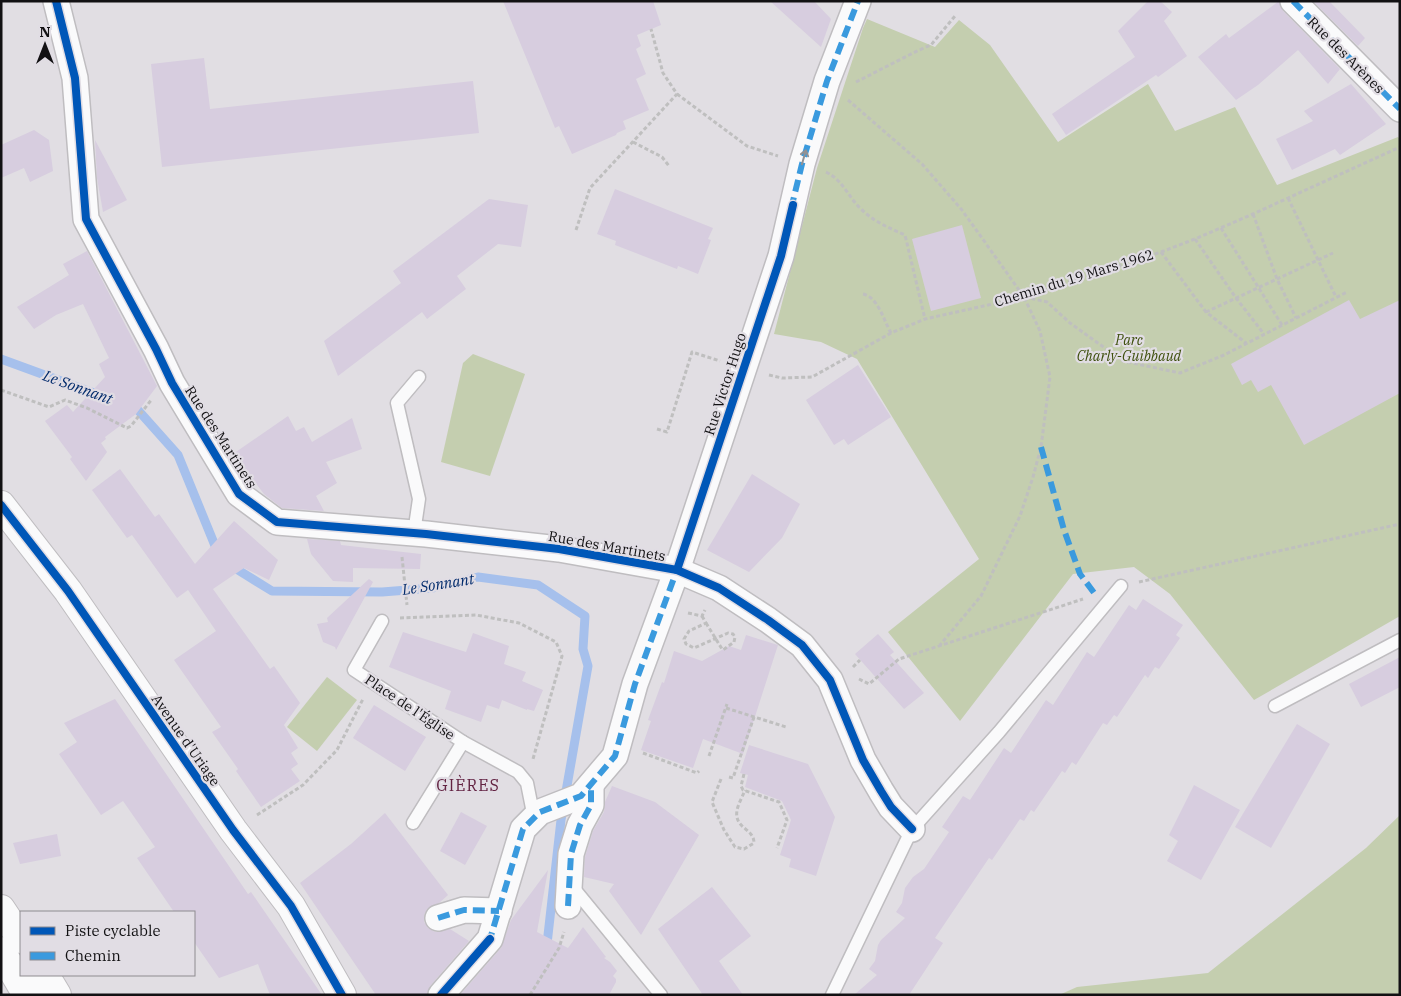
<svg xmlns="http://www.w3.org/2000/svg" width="1401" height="996" viewBox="0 0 1401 996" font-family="'IBM Plex Serif',serif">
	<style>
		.green { fill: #c4ceaf }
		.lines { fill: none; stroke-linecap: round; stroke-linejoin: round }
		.stream { stroke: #a6c0ec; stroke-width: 9 }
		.building { fill: #d7cddf }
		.service-casing { stroke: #bfbdc0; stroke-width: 15 }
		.minor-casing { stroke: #bfbdc0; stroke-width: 28 }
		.tertiary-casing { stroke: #bfbdc0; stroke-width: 30 }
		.secondary-casing { stroke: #bfbdc0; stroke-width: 30 }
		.path { stroke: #bfbfbf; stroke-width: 3; stroke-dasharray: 4 2.5; stroke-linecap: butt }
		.service { stroke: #fafafb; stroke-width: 12 }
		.minor { stroke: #fafafb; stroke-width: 25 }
		.tertiary { stroke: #fafafb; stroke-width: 28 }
		.secondary { stroke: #fafafb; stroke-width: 28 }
		.quiet { stroke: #3a9ade; stroke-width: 6; stroke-dasharray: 12 6; stroke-linecap: butt }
		.cycleway-casing { stroke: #e1dde4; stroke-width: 11 }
		.cycleway { stroke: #0057b8; stroke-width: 8 }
		.oneway { stroke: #929193 }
		.labels { text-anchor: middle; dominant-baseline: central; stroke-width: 4.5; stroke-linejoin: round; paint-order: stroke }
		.street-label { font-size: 14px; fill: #121113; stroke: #e1dde4 }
		.park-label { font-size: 14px; font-style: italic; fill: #3d4f0c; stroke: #e1dde4 }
		.water-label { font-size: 15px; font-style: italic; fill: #002a6b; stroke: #e1dde4 }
		.quarter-label { font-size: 16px; letter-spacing: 1px; fill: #622241; stroke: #e1dde4 }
	</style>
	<rect width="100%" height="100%" fill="#e1dee3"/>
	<!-- green -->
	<g class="green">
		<polygon points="867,19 935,47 959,20 990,45 1058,142 1148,84 1175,131 1235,107 1277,185 1398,137 1400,139 1400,616 1254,700 1170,594 1134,567 1073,574 960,721 888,632 979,559 857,359 821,342 774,334 817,168 863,28"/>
		<polygon points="473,354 525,374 490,476 441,462 463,363"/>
		<polygon points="327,677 357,700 317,751 287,727"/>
		<polygon points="1400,815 1400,995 1059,995 1077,987 1208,973 1366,848"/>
	</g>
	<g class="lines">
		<!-- stream -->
		<g class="stream">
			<polyline points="1,359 102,396"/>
			<polyline points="128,406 137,409 178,455 218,553"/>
			<polyline points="230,565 272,591 382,592 433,588 478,577 538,585 585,616 583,649 588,666 561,820 547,944 546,948"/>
		</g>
	</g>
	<!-- building -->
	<g class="building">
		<polygon points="503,1 653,1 661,25 637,35 641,46 636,49 646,74 636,79 649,110 623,121 626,129 617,133 616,135 572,154 559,126 555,128"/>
		<polygon points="770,1 814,1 831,19 821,47"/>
		<polygon points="1148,1 1160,1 1172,12 1164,21 1187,56 1158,77 1156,75 1066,135 1052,114 1135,57 1118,31"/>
		<polygon points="1279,1 1283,11 1340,69 1328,84 1298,50 1258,85 1236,100 1198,57 1226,34 1229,38"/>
		<polygon points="1313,1 1329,1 1365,38 1358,46"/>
		<polygon points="204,58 210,109 473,81 479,133 162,167 151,64"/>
		<polygon points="1351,84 1386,124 1340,155 1335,149 1292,170 1276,139 1313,121 1304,111"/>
		<polygon points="34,130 49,140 53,171 30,182 24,168 1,178 1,145"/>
		<polygon points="95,140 127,200 103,212 97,178"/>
		<polygon points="615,189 713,228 708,239 711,240 698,274 678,266 677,269 615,245 616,241 597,234"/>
		<polygon points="489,199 528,205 521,247 498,244 457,276 466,289 427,319 422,312 338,376 324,341 401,283 393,271"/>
		<polygon points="962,225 981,298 931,311 912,239"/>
		<polygon points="87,251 157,386 136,414 105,437 106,439 101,443 107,452 86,481 70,459 72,457 45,421 67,405 73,412 105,377 99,364 109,358 83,304 56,315 34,329 17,307 69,275 63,264"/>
		<polygon points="1349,300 1360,319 1400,300 1400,393 1304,445 1271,385 1258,392 1251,380 1242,385 1231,364"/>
		<polygon points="858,365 891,417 848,445 844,439 834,445 806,400"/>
		<polygon points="288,416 296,431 304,427 312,442 352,418 362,449 326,462 337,483 316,496 324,511 282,508 264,494 233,454"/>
		<polygon points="120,469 155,517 159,514 195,564 234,521 278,560 269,580 244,568 213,589 270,669 274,666 300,703 284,725 298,748 291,753 298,764 291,769 300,781 261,807 236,771 238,769 212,732 221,727 174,660 216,631 188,590 177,598 132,535 127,538 92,490"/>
		<polygon points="752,474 800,504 782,538 749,572 707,550"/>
		<polygon points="307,539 340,541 341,545 421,554 420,569 353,568 353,582 333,581 311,554"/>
		<polygon points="369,579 373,582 336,650 335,647 323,642 317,624 328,622 327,618"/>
		<polygon points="1143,599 1183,625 1176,635 1180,638 1159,669 1155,667 1148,678 1145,675 1117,717 1114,715 1107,725 1103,723 1076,765 1072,762 1065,773 1062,771 1034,812 1031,810 1024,821 1020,819 992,860 989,858 935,938 943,943 909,995 854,995 877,975 869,969 875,961 878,945 881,940 905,918 896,912 902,903 905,888 913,877 924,869 949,832 942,827 963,796 970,800 1004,748 1011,753 1046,700 1053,705 1087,652 1094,657 1129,605 1136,610"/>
		<polygon points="403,632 466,652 473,633 509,646 504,664 526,672 522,681 543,690 534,711 527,709 527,710 502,700 499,709 487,705 481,722 445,709 451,691 389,667"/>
		<polygon points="878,634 894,652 890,655 924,693 904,709 855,654"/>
		<polygon points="746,635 778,645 743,754 703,739 693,768 641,750 651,721 648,720 662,682 664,683 674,651 702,661 729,646 741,650"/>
		<polygon points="1400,657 1400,687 1361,707 1349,684"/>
		<polygon points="115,699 248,894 251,892 322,995 270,995 258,964 219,978 194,942 194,912 174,912 137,858 155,847 123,801 101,815 59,754 77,742 64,723"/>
		<polygon points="374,705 426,737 405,771 353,738"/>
		<polygon points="1297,724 1330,744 1271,848 1235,827"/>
		<polygon points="749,745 808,764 835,817 816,876 789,867 791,859 780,855 791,820 782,801 745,787 748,775 740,773"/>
		<polygon points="1194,785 1240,810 1201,880 1167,861 1178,841 1169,835"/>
		<polygon points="612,786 655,802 699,835 641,935 609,891 614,884 584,877 585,857 593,831 604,812 605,802"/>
		<polygon points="461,812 487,826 465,865 440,851"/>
		<polygon points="385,813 448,895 439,903 427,909 424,915 424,922 428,928 435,932 450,929 469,941 430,986 427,995 376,995 300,883 351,844"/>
		<polygon points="57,834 61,856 20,864 13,843"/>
		<polygon points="548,870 537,932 568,948 583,927 606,957 604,958 610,962 617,971 613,976 616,979 616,982 609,995 460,995 501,948 511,920"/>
		<polygon points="712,887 751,936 719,961 743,995 703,995 658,929"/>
	</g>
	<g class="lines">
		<!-- service casing -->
		<g class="service-casing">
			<g id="service">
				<polyline points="414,533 419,499 397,403 419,377"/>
				<polyline points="382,621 354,670 463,742 518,772 527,783 534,818"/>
				<polyline points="1275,706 1400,640"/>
				<polyline points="413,823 463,742"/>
				<polyline points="571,885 661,995"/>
				<polyline points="832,995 912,829 999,732 1121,586"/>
			</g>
		</g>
		<!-- minor casing -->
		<g class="minor-casing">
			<g id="minor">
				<polyline points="56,1 75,78 86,219 156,349 172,383 239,494 277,522 426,534 559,549 677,570 719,588 768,620 802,645 830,680 863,760 881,791 891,807 912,829"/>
				<polyline points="1293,1 1400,109"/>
				<polyline points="568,906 571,854 580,825 591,805 591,785"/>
				<polyline points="438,918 464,910 499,911"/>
				<polyline points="441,995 490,939 523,829 540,812 581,796 615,756 635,684 677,570 781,256 802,164 827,81 858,1"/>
			</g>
		</g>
		<!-- tertiary casing -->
		<g class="tertiary-casing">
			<polyline id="tertiary" points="1,505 68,591 233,830 291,906 342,995"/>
		</g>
		<!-- secondary casing -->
		<g class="secondary-casing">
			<g id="secondary">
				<polyline points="1,909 21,939"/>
				<polyline points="1,951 27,995"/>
				<polyline points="45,975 57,995"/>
			</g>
		</g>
		<!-- path -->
		<g class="path">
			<polyline points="856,82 917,51 931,45 955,16"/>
			<polyline points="677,94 747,146 778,156"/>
			<polyline points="848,100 922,164 962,210 1024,297 1040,331 1050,377 1041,447 1033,477 1020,516 981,596 940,645"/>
			<polyline points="633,142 662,157 669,166"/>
			<path d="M826,172C843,180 848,197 861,209C873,221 889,228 905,235L925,319"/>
			<polyline points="1288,198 1336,297"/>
			<polyline points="1253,214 1277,279 1296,318"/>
			<polyline points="1221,228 1282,325"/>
			<polyline points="576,230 590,188 677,94 663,73 651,29"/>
			<polyline points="1195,239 1236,298 1264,334"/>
			<polyline points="1161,252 1206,312 1246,343"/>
			<path d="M863,294C878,297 884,321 891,333"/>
			<polyline points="1025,297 1047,302 1070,323 1123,361 1180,373 1224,355 1347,292"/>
			<polyline points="1206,312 1333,253"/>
			<polyline points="769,375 782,378 812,377 891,333 925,319 1024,297 1161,252 1195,239 1253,214 1400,147"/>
			<polyline points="1,390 49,407 65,400 87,408 127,428 131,426 152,399"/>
			<polyline points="657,429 667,432 692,352 720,361"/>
			<polyline points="402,557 407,605"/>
			<polyline points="1139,582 1400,524"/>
			<polyline points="688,613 702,616 705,610"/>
			<polyline points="702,616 706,623 689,631 684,639 686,644 694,648 728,633 733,634 735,637 734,642 723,650"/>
			<polyline points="400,618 476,615 519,623 556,642 562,656 533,759"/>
			<polyline points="706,623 722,649"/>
			<polyline points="853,667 860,660"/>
			<polyline points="859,679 869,684 899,659 1083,599"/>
			<polyline points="726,708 786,727"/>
			<polyline points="643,753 697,773 699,771"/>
			<polyline points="709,756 727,704"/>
			<polyline points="744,774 741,786 743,790 779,802 787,820 777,848"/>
			<polyline points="729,777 733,778 754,717"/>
			<path d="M721,779L712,802L724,830L735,847L744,849L754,843C754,830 739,829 737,817C735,809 742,798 745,790"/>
			<polyline points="257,815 303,785 337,750 363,699"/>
			<polyline points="530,995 559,948 564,932"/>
		</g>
		<!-- service -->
		<use href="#service" class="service"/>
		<!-- minor -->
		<use href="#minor" class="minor"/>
		<!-- tertiary -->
		<use href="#tertiary" class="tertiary"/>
		<!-- secondary -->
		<use href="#secondary" class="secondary"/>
		<!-- quiet -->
		<g class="quiet">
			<polyline points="1293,1 1400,109"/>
			<polyline points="791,209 802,164 827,81 858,1"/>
			<polyline points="1041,447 1064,530 1080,574 1095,594"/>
			<polyline points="568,906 571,854 580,825 591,805 591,785"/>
			<polyline points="438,918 464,910 499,911"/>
			<polyline points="487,943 490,939 523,829 540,812 581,796 615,756 635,684 678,567"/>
			<polyline points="27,995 27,994"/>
		</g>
		<!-- cycleway casing -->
		<g class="cycleway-casing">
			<g id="cycleway">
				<polyline points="56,1 75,78 86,219 156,349 172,383 239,494 277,522 426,534 559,549 677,570 719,588 768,620 802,645 830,680 863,760 881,791 891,807 912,829"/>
				<polyline points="1,505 68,591 233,830 291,906 342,995"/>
				<polyline points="677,570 781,256 793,205"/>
				<polyline points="441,995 490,939"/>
			</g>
		</g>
		<!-- cycleway -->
		<use href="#cycleway" class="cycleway"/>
	</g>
	<!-- one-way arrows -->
	<defs><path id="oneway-shaft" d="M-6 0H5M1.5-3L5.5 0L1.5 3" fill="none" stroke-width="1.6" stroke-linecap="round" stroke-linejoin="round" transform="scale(1.25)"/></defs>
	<use class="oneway" href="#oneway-shaft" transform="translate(804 157) rotate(-74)"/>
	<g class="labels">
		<!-- street labels -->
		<g class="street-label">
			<text transform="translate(1346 55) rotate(45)">Rue des Arènes</text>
			<text transform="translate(1074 278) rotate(-17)">Chemin du 19 Mars 1962</text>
			<text transform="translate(725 384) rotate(-72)">Rue Victor Hugo</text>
			<text transform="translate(221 437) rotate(57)">Rue des Martinets</text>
			<text transform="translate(607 546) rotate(10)">Rue des Martinets</text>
			<text transform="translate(410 707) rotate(34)">Place de l'Église</text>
			<text transform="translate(186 740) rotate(55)">Avenue d'Uriage</text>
		</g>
		<!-- park labels -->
		<g class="park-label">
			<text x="1129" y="340">Parc<tspan x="1129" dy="16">Charly-Guibbaud</tspan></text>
		</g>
		<!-- water labels -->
		<g class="water-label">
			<text transform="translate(78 387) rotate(20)">Le Sonnant</text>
			<text transform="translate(438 584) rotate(-9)">Le Sonnant</text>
		</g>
		<!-- quarter labels -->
		<g class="quarter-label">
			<text x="468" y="785">GIÈRES</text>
		</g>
	</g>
	<!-- border -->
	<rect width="1401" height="996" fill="none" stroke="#121113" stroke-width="5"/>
	<!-- legend -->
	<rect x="20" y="911" width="175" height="65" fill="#e1dde4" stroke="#8e8b90"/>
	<rect x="30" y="927" width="25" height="8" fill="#0057b8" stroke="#8e8b90"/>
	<text x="65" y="936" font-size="15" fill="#121113">Piste cyclable</text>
	<rect x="30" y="952" width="25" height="8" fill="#3a9ade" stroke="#8e8b90"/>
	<text x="65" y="961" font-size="15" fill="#121113">Chemin</text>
	<!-- north arrow -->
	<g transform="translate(45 45)" stroke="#e1dde4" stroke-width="4" paint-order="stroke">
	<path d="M0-4L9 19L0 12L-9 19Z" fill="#121113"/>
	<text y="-8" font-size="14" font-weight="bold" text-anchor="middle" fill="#121113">N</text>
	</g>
</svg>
